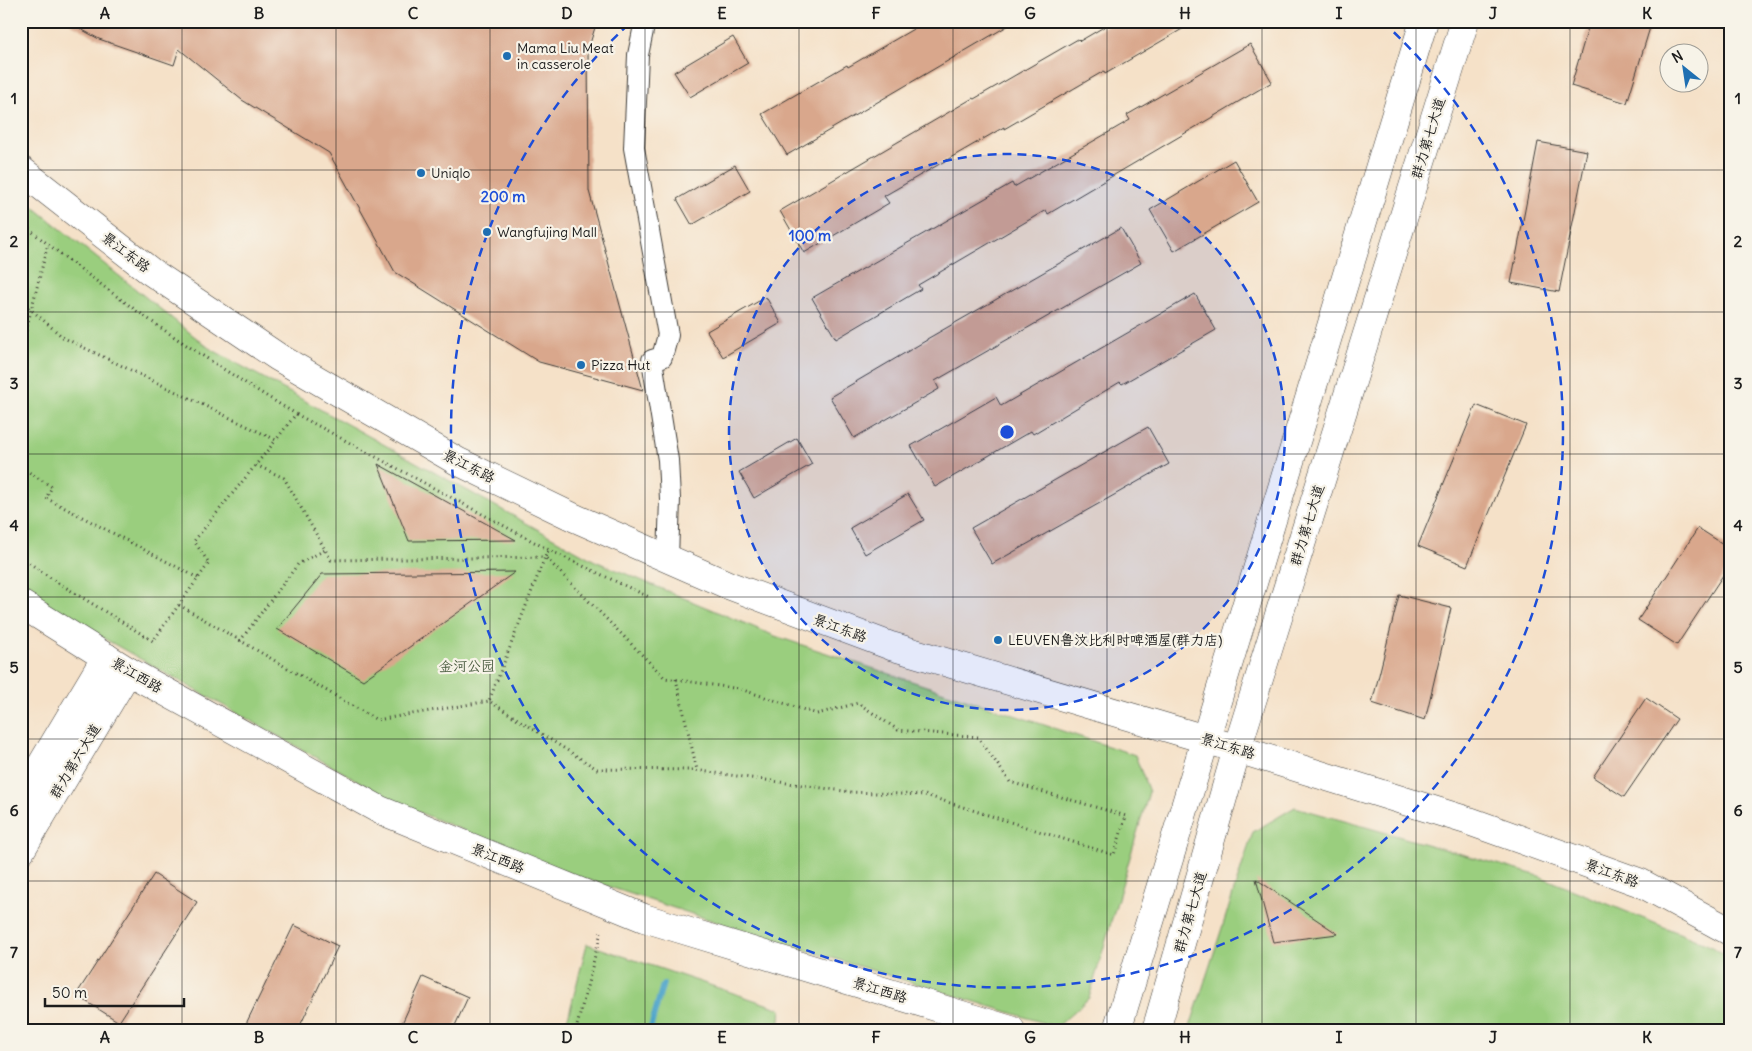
<svg xmlns="http://www.w3.org/2000/svg" width="1752" height="1051" viewBox="0 0 1752 1051" font-family="Delius,'LXGW WenKai TC',sans-serif">
	<style>
		.green { fill: #9ace7e; stroke: #5b754d }
		.lines { fill: none; stroke-linecap: round; stroke-linejoin: round }
		.stream { stroke: #4ea4ca; stroke-width: 5.5 }
		.building { fill: #d9a78c }
		.street-casing { stroke: #3d3a36; stroke-width: 22 }
		.secondary-casing { stroke: #3d3a36; stroke-width: 29 }
		.path { stroke: #3d3a36; stroke-width: 3; stroke-dasharray: 1 4; stroke-linecap: butt }
		.street { stroke: #fff; stroke-width: 20 }
		.secondary { stroke: #fff; stroke-width: 28 }
		.grid { fill: none; stroke: #1c1c1c; stroke-width: 1; stroke-opacity: 0.55 }
		.ring { fill: none; stroke: #1d4ed8; stroke-width: 2.5; stroke-dasharray: 9 6 }
		.poi-dot { fill: #1f6fb2; stroke: #f7f3e8; stroke-width: 2 }
		.labels { text-anchor: middle; dominant-baseline: central; stroke-width: 4.5; stroke-linejoin: round; paint-order: stroke }
		.poi-label { font-size: 14px; fill: #1c1c1c; stroke: #f7f3e8; text-anchor: start }
		.street-label { font-size: 14px; fill: #1c1c1c; stroke: #f7f3e8 }
		.park-label { font-size: 14px; fill: #485a3e; stroke: #f7f3e8 }
		.centre { fill: #1d4ed8; stroke: #f7f3e8; stroke-width: 2.5 }
		.ring-label { font-size: 15px; text-anchor: middle; font-weight: bold; fill: #1d4ed8; stroke: #f7f3e8; stroke-width: 4.5; stroke-linejoin: round; paint-order: stroke }
		.neatline { fill: none; stroke: #1c1c1c; stroke-width: 2 }
		.grid-label { font-size: 16px; text-anchor: middle; font-weight: bold; fill: #1c1c1c }
	</style>
	<rect width="100%" height="100%" fill="#f7f3e8"/>
	<filter id="ink" filterUnits="userSpaceOnUse"><feTurbulence type="fractalNoise" baseFrequency=".02" numOctaves="2"/><feDisplacementMap in="SourceGraphic" scale="10" xChannelSelector="R" yChannelSelector="G"/><feConvolveMatrix kernelMatrix="1 2 1 2 8 2 1 2 1" color-interpolation-filters="sRGB"/></filter>
	<filter id="wash" filterUnits="userSpaceOnUse"><feTurbulence type="fractalNoise" baseFrequency=".0096" numOctaves="4" result="noise"/><feDisplacementMap in="SourceGraphic" scale="20" xChannelSelector="R" yChannelSelector="G"/><feGaussianBlur stdDeviation="1.12" result="paint"/><feColorMatrix in="noise" values="0 0 0 0 0 0 0 0 0 0 0 0 0 0 0 0 0 1.4 0 .05"/><feComposite in="paint" operator="in"/></filter>
	<g filter="url(#wash)">
		<rect width="100%" height="100%" fill="#f5e1c8"/>
		<!-- green -->
		<g class="green">
			<polygon points="21,197 209,348 595,561 775,636 1135,755 1149,792 1089,998 1057,1027 744,931 573,875 401,805 21,592"/>
			<polygon points="1295,807 1539,876 1706,944 1731,958 1731,1030 1189,1030 1253,832"/>
			<polygon points="587,944 781,1009 779,1030 562,1030 569,1014"/>
		</g>
		<g class="lines">
			<!-- stream -->
			<polyline class="stream" points="650,1030 663,984"/>
		</g>
		<g id="blocks">
			<!-- building -->
			<g class="building">
				<polygon points="66,21 597,21 588,50 589,191 643,390 539,362 395,272 329,153 242,100 179,49 174,65 99,39"/>
				<polygon points="927,21 1016,21 787,155 762,114 847,65 848,67"/>
				<polygon points="1114,21 1196,21 1105,74 1104,71 1004,129 1004,127 884,196 889,203 804,253 780,211 973,98 974,99 1078,39 1080,41"/>
				<polygon points="1590,21 1652,21 1627,103 1571,86"/>
				<polygon points="733,37 748,63 690,97 674,72"/>
				<polygon points="1250,44 1272,82 1048,214 1046,210 918,285 921,289 836,339 812,298 1012,183 1014,187 1130,120 1127,115"/>
				<polygon points="1538,142 1587,151 1559,292 1511,283"/>
				<polygon points="1234,160 1258,202 1174,251 1150,210"/>
				<polygon points="735,165 750,191 692,225 677,199"/>
				<polygon points="1121,228 1141,263 935,381 939,389 854,438 830,397 927,340 927,339"/>
				<polygon points="1195,294 1216,330 1122,384 1120,382 1033,434 1031,431 935,487 911,446 996,397 1001,406"/>
				<polygon points="766,297 781,323 723,357 707,331"/>
				<polygon points="1476,405 1526,425 1467,566 1418,546"/>
				<polygon points="1148,427 1169,464 992,564 971,528"/>
				<polygon points="797,438 812,464 754,498 739,472"/>
				<polygon points="378,464 516,540 409,541"/>
				<polygon points="908,494 924,520 865,554 850,528"/>
				<polygon points="1698,528 1731,549 1731,563 1677,645 1638,620"/>
				<polygon points="515,572 363,680 277,629 322,574"/>
				<polygon points="1399,595 1451,608 1425,720 1372,703"/>
				<polygon points="1646,698 1677,719 1624,797 1593,777"/>
				<polygon points="154,874 197,902 119,1022 76,995"/>
				<polygon points="1256,879 1338,934 1273,942"/>
				<polygon points="294,925 338,946 298,1030 243,1030"/>
				<polygon points="423,977 468,997 453,1030 399,1030"/>
			</g>
		</g>
	</g>
	<g filter="url(#ink)">
		<use href="#blocks" fill-opacity="0" stroke="#3d3a36" stroke-width="1"/>
		<g class="lines">
			<!-- street casing -->
			<g class="street-casing">
				<polyline id="street" points="645,21 638,55 634,148 668,335 662,357 652,360 668,460 670,499 668,559"/>
			</g>
			<!-- secondary casing -->
			<g class="secondary-casing">
				<g id="secondary">
					<polyline points="21,170 150,271 278,357 457,461 575,518 728,585 891,646 1205,739 1469,821 1641,883 1731,932"/>
					<polyline points="21,604 128,671 380,810 644,918 1011,1030"/>
					<polyline points="21,799 106,657"/>
					<polyline points="21,850 128,671"/>
					<polyline points="1117,1030 1424,21"/>
					<polyline points="1156,1030 1237,749 1465,21"/>
				</g>
			</g>
			<!-- path -->
			<g class="path">
				<path d="M21,223C68,260 115,296 164,330C207,359 251,387 296,414"/>
				<polyline points="21,301 64,338 276,440 296,414 549,550 651,598"/>
				<polyline points="21,350 48,244"/>
				<polyline points="256,465 284,478 331,560 545,557 549,550"/>
				<polyline points="21,467 52,487 46,498 198,578"/>
				<polyline points="21,557 52,579 153,641 209,563 194,541 276,440"/>
				<polyline points="179,605 377,720 489,701 597,769 694,770 851,792 925,795 1114,855 1126,816 1010,782 978,737 898,730 858,703 817,714 740,689 665,678 545,557 489,701"/>
				<polyline points="240,641 298,564 325,550"/>
				<polyline points="676,679 697,770"/>
				<polyline points="576,1030 601,932"/>
			</g>
			<!-- street -->
			<use href="#street" class="street"/>
			<!-- secondary -->
			<use href="#secondary" class="secondary"/>
		</g>
	</g>
	<!-- grid -->
	<path class="grid" d="M182,21V1030M336,21V1030M490,21V1030M645,21V1030M799,21V1030M953,21V1030M1107,21V1030M1262,21V1030M1416,21V1030M1570,21V1030M21,170H1731M21,312H1731M21,454H1731M21,597H1731M21,739H1731M21,881H1731"/>
	<!-- distance rings -->
	<circle cx="1007" cy="432" r="278" fill="#1d4ed8" fill-opacity=".12"/>
	<g class="ring">
		<circle cx="1007" cy="432" r="278"/>
		<path d="M1383 22A556 556 0 1 1 631 22"/>
	</g>
	<!-- markers -->
	<g class="poi-dot">
		<circle cx="507" cy="56" r="5"/>
		<circle cx="421" cy="173" r="5"/>
		<circle cx="487" cy="232" r="5"/>
		<circle cx="581" cy="365" r="5"/>
		<circle cx="998" cy="640" r="5"/>
	</g>
	<g class="labels">
		<!-- poi labels -->
		<g class="poi-label">
			<text x="517" y="48">Mama Liu Meat<tspan x="517" dy="16">in casserole</tspan></text>
			<text x="431" y="173">Uniqlo</text>
			<text x="497" y="232">Wangfujing Mall</text>
			<text x="591" y="365">Pizza Hut</text>
			<text x="1008" y="640">LEUVEN鲁汶比利时啤酒屋(群力店)</text>
		</g>
		<!-- street labels -->
		<g class="street-label">
			<text transform="translate(1428 138) rotate(-73)">群力第七大道</text>
			<text transform="translate(126 252) rotate(37)">景江东路</text>
			<text transform="translate(469 466) rotate(27)">景江东路</text>
			<text transform="translate(1307 525) rotate(-73)">群力第七大道</text>
			<text transform="translate(840 628) rotate(20)">景江东路</text>
			<text transform="translate(137 675) rotate(30)">景江西路</text>
			<text transform="translate(1228 746) rotate(17)">景江东路</text>
			<text transform="translate(75 761) rotate(-59)">群力第六大道</text>
			<text transform="translate(498 858) rotate(22)">景江西路</text>
			<text transform="translate(1612 873) rotate(20)">景江东路</text>
			<text transform="translate(1190 912) rotate(-74)">群力第七大道</text>
			<text transform="translate(880 990) rotate(17)">景江西路</text>
		</g>
		<!-- park labels -->
		<g class="park-label">
			<text x="467" y="666">金河公园</text>
		</g>
	</g>
	<circle cx="1007" cy="432" r="8" class="centre"/>
	<g class="ring-label">
		<text x="503" y="202">200 m</text>
		<text x="810" y="241">100 m</text>
	</g>
	<!-- margin -->
	<rect width="1752" height="1051" fill="none" stroke="#f7f3e8" stroke-width="55"/>
	<!-- north arrow -->
	<g transform="translate(1684 68) rotate(330)"><circle r="24" fill="#f7f3e8" stroke="#9f9d96"/>
	<path d="M0-4L9 19L0 12L-9 19Z" fill="#1f6fb2"/>
	<text y="-8" font-size="14" font-weight="bold" text-anchor="middle" fill="#1c1c1c">N</text>
	</g>
	<!-- scale -->
	<path d="M45 998v8h139v-8" fill="none" stroke="#1c1c1c" stroke-width="2.5"/>
	<text x="52" y="998" font-size="15" fill="#1c1c1c" stroke="#f7f3e8" stroke-width="4" paint-order="stroke">50 m</text>
	<rect x="28" y="28" width="1696" height="996" class="neatline"/>
	<g class="grid-label">
		<text x="105" y="19">A</text>
		<text x="259" y="19">B</text>
		<text x="413" y="19">C</text>
		<text x="567" y="19">D</text>
		<text x="722" y="19">E</text>
		<text x="876" y="19">F</text>
		<text x="1030" y="19">G</text>
		<text x="1185" y="19">H</text>
		<text x="1339" y="19">I</text>
		<text x="1493" y="19">J</text>
		<text x="1647" y="19">K</text>
		<text x="14" y="104">1</text>
		<text x="1738" y="104">1</text>
		<text x="14" y="247">2</text>
		<text x="1738" y="247">2</text>
		<text x="14" y="389">3</text>
		<text x="1738" y="389">3</text>
		<text x="14" y="531">4</text>
		<text x="1738" y="531">4</text>
		<text x="14" y="673">5</text>
		<text x="1738" y="673">5</text>
		<text x="14" y="816">6</text>
		<text x="1738" y="816">6</text>
		<text x="14" y="958">7</text>
		<text x="1738" y="958">7</text>
		<text x="105" y="1043">A</text>
		<text x="259" y="1043">B</text>
		<text x="413" y="1043">C</text>
		<text x="567" y="1043">D</text>
		<text x="722" y="1043">E</text>
		<text x="876" y="1043">F</text>
		<text x="1030" y="1043">G</text>
		<text x="1185" y="1043">H</text>
		<text x="1339" y="1043">I</text>
		<text x="1493" y="1043">J</text>
		<text x="1647" y="1043">K</text>
	</g>
</svg>
